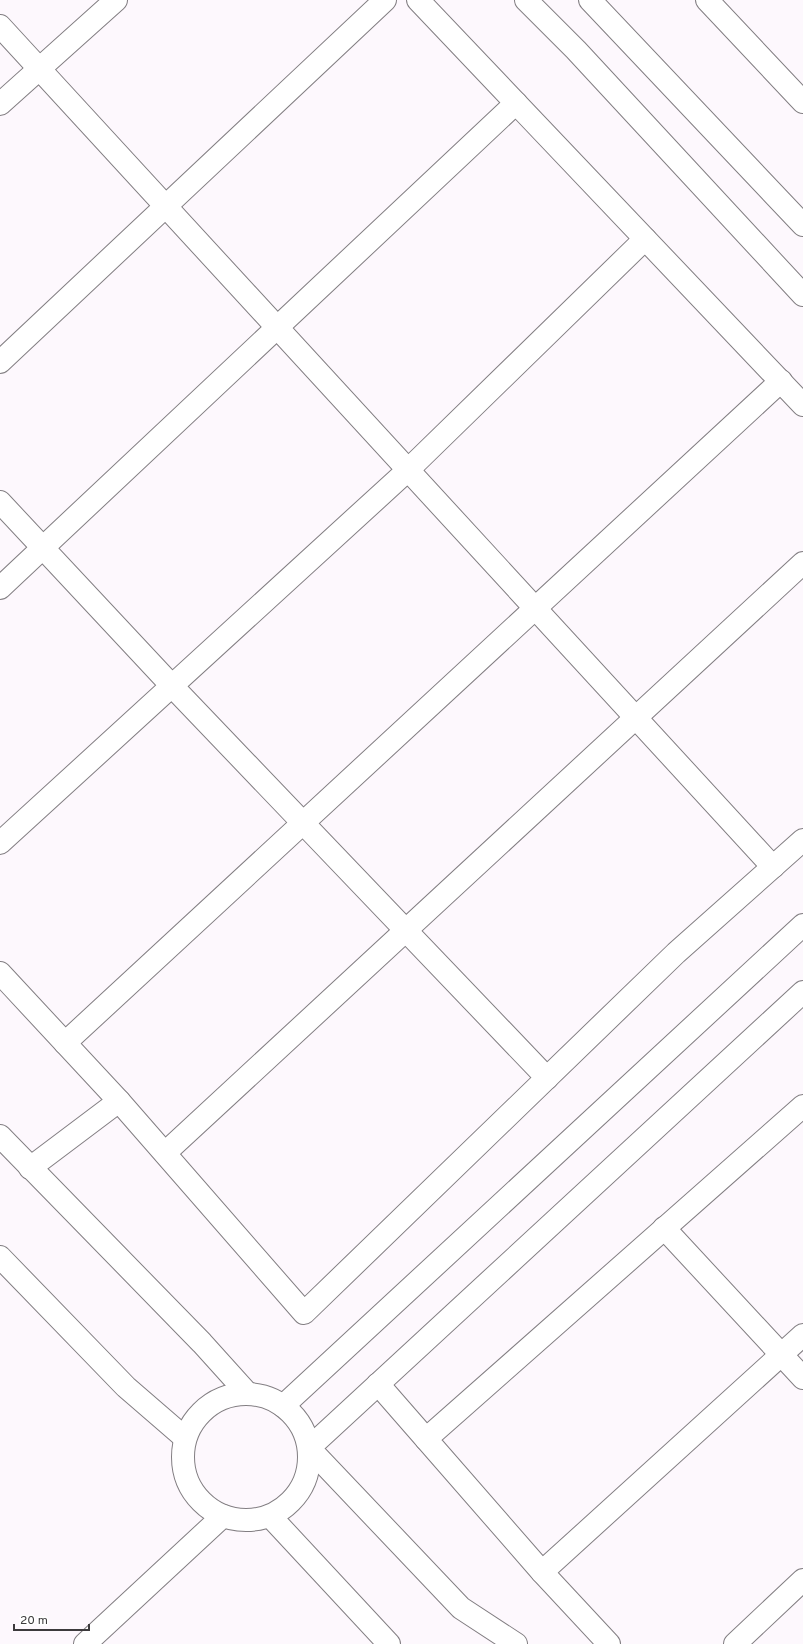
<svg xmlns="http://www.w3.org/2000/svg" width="803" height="1644" viewBox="0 0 803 1644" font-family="Overpass,sans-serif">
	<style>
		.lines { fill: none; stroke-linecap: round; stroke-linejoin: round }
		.minor-casing { stroke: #827e82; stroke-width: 24 }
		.minor { stroke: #fff; stroke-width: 22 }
	</style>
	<rect width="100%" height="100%" fill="#fdf8fd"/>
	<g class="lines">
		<!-- minor casing -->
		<g class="minor-casing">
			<g id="minor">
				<polyline points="418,0 803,405"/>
				<polyline points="526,0 576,50 803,295"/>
				<polyline points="590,0 803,225"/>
				<polyline points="707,0 803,102"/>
				<polyline points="0,26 773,867"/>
				<polyline points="0,104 116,0"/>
				<polyline points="0,362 385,0"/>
				<polyline points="0,502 172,686 547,1078"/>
				<polyline points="0,588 516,103"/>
				<polyline points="0,843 408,470 645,239"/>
				<polyline points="0,973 119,1101 30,1168"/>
				<polyline points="65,1043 781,381"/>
				<polyline points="119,1101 304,1313 676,953 803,840"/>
				<polyline points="0,1136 202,1343 248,1394"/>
				<polyline points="165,1153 803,563"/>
				<polyline points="664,1228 803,1378"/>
				<polyline points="0,1257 126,1387 185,1438"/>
				<polyline points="378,1384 426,1439"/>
				<circle cx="246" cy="1457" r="63"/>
				<polyline points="283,1406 803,925"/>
				<polyline points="270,1516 389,1644"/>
				<polyline points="542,1572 803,1335"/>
				<polyline points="85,1644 223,1516"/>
				<polyline points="516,1644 461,1608 309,1448 803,992"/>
				<polyline points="609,1644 542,1572 426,1439 803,1106"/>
				<polyline points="735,1644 803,1580"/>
			</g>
		</g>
		<!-- minor -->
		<use href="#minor" class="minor"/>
	</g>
	<!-- scale -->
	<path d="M14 1624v6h75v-6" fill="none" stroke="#3c3a3c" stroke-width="2"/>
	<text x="20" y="1624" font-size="12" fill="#3c3a3c" stroke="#ffffff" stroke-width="3" paint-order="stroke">20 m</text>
</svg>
